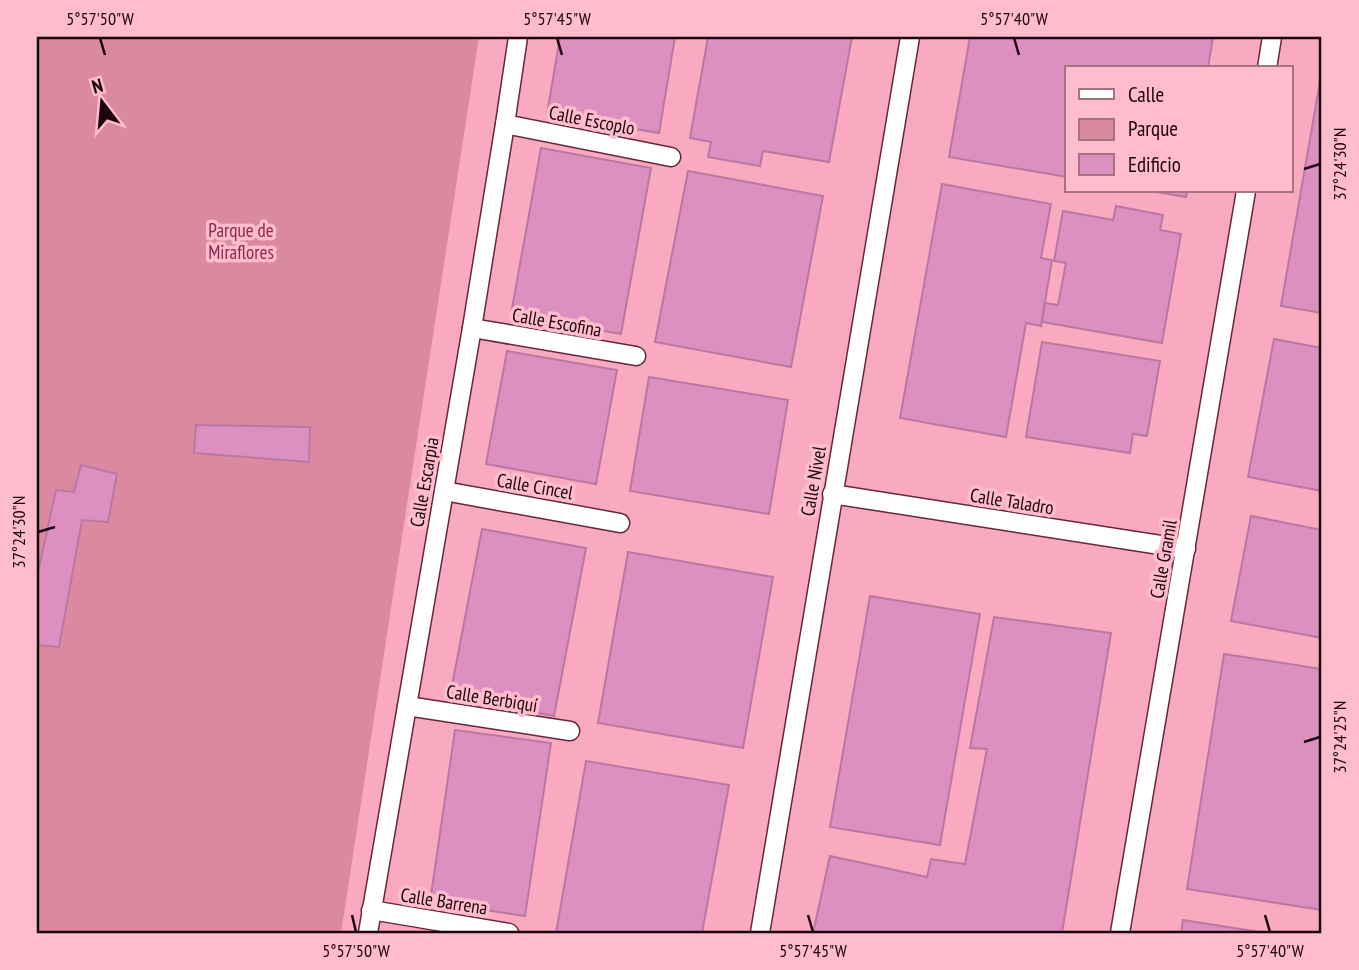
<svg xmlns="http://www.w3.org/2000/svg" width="1359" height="970" viewBox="0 0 1359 970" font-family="'PT Sans Narrow',sans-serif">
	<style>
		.green { fill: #db89a0 }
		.building { fill: #dd8fc0; stroke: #b978a1; stroke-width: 2 }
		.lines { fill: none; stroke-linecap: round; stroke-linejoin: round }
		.street-casing { stroke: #67263c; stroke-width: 21 }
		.street { stroke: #fff; stroke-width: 18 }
		.ticks { fill: none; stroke: #1d040c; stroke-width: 2.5 }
		.labels { text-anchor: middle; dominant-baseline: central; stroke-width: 7; stroke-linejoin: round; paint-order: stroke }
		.street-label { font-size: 19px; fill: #1d040c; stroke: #febccd }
		.park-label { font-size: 19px; fill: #8f284f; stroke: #febccd }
		.neatline { fill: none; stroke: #1d040c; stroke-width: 2.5 }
		.ticks-label { font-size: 18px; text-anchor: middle; fill: #1d040c }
	</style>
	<rect width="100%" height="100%" fill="#faaac0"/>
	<!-- green -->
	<polygon class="green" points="37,37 479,37 341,933 37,933"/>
	<!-- building -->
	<g class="building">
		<polygon points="560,37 675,37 659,133 547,114"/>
		<polygon points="708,37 852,37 829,162 763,151 760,166 708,157 711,142 690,138"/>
		<polygon points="970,37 1213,37 1208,68 1067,68 1067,177 949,157"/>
		<polygon points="1322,70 1322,313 1281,306"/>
		<polygon points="541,148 651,168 621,334 511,314"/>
		<polygon points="688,171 823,196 791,367 655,342"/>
		<polygon points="942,184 1051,204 1041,258 1052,260 1041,326 1026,323 1006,437 900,418"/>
		<polygon points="1151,191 1187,191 1186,197"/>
		<polygon points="1116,206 1163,215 1160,230 1181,234 1162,343 1042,322 1045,303 1058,305 1066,263 1054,261 1063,211 1113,220"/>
		<polygon points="1274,339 1322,348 1322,491 1248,477"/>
		<polygon points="1042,342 1160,361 1147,436 1133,434 1130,453 1026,437"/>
		<polygon points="507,351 617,370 596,484 486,464"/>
		<polygon points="649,377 788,400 769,514 630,491"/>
		<polygon points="196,425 310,427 309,462 194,453"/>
		<polygon points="81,465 117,474 108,522 82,520 59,647 37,645 37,577 56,490 74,492"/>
		<polygon points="1251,516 1322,530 1322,638 1231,621"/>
		<polygon points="482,529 586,548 554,716 450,696"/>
		<polygon points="628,552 773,577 743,748 598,723"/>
		<polygon points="870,596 980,614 940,845 830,827"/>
		<polygon points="994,617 1111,633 1062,933 813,933 830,856 927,877 931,859 965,864 987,749 970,748"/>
		<polygon points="1224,654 1322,669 1322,910 1187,889"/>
		<polygon points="455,730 551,743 525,916 430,902"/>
		<polygon points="586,761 729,785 702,933 556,933"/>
		<polygon points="1183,920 1266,933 1181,933"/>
	</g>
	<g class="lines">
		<!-- street casing -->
		<g class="street-casing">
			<g id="street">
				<polyline points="1267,68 1272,37"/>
				<polyline points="505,124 671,157"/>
				<polyline points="472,328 636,356"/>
				<polyline points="444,491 620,523"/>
				<polyline points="832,494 1186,549"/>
				<polyline points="407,706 570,731"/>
				<polyline points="371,910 509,933"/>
				<polyline points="368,933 472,328 505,124 518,37"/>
				<polyline points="760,933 910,37"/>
				<polyline points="1120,933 1246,191"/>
			</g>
		</g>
		<!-- street -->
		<use href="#street" class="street"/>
	</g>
	<!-- ticks -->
	<path class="ticks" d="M100,38L105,55M557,38L562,55M1014,38L1019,55M1304,169L1320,164M38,532L55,527M1304,742L1320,737M352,915L356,932M808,915L813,932M1265,915L1270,932"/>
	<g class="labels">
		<!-- street labels -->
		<g class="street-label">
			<text transform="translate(592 120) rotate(11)">Calle Escoplo</text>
			<text transform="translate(557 322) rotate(10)">Calle Escofina</text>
			<text transform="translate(813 481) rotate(-80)">Calle Nivel</text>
			<text transform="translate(424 482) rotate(-80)">Calle Escarpia</text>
			<text transform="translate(535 486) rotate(10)">Calle Cincel</text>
			<text transform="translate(1012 501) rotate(9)">Calle Taladro</text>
			<text transform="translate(1163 559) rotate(-80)">Calle Gramil</text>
			<text transform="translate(492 698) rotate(9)">Calle Berbiquí</text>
			<text transform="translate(444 901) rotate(9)">Calle Barrena</text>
		</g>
		<!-- park labels -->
		<g class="park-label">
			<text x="241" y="230">Parque de<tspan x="241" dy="22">Miraflores</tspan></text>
		</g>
	</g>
	<!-- border -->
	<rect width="1359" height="970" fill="none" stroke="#febccd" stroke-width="77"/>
	<!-- legend -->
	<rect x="1065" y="66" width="228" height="126" fill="#febccd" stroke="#a47280" stroke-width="2"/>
	<rect x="1079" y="89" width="35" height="10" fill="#ffffff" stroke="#a47280" stroke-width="2"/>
	<text x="1128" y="102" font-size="21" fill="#1d040c">Calle</text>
	<rect x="1079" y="119" width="35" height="21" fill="#db89a0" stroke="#a47280" stroke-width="2"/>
	<text x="1128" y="136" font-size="21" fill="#1d040c">Parque</text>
	<rect x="1079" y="154" width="35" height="21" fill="#dd8fc0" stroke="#a47280" stroke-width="2"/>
	<text x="1128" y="172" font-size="21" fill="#1d040c">Edificio</text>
	<!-- north arrow -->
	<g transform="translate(102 102) rotate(344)" stroke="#febccd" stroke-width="5" paint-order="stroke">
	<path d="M0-5L12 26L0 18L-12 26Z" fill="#1d040c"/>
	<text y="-10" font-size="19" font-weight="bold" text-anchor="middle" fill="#1d040c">N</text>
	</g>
	<rect x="38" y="38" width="1282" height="894" class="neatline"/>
	<g class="ticks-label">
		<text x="100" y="25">5°57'50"W</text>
		<text x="557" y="25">5°57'45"W</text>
		<text x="1014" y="25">5°57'40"W</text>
		<text transform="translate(1340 164) rotate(-90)" y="6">37°24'30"N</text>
		<text transform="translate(19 532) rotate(-90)" y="6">37°24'30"N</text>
		<text transform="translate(1340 737) rotate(-90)" y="6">37°24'25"N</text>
		<text x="356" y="957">5°57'50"W</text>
		<text x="813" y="957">5°57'45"W</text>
		<text x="1270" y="957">5°57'40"W</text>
	</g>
</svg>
